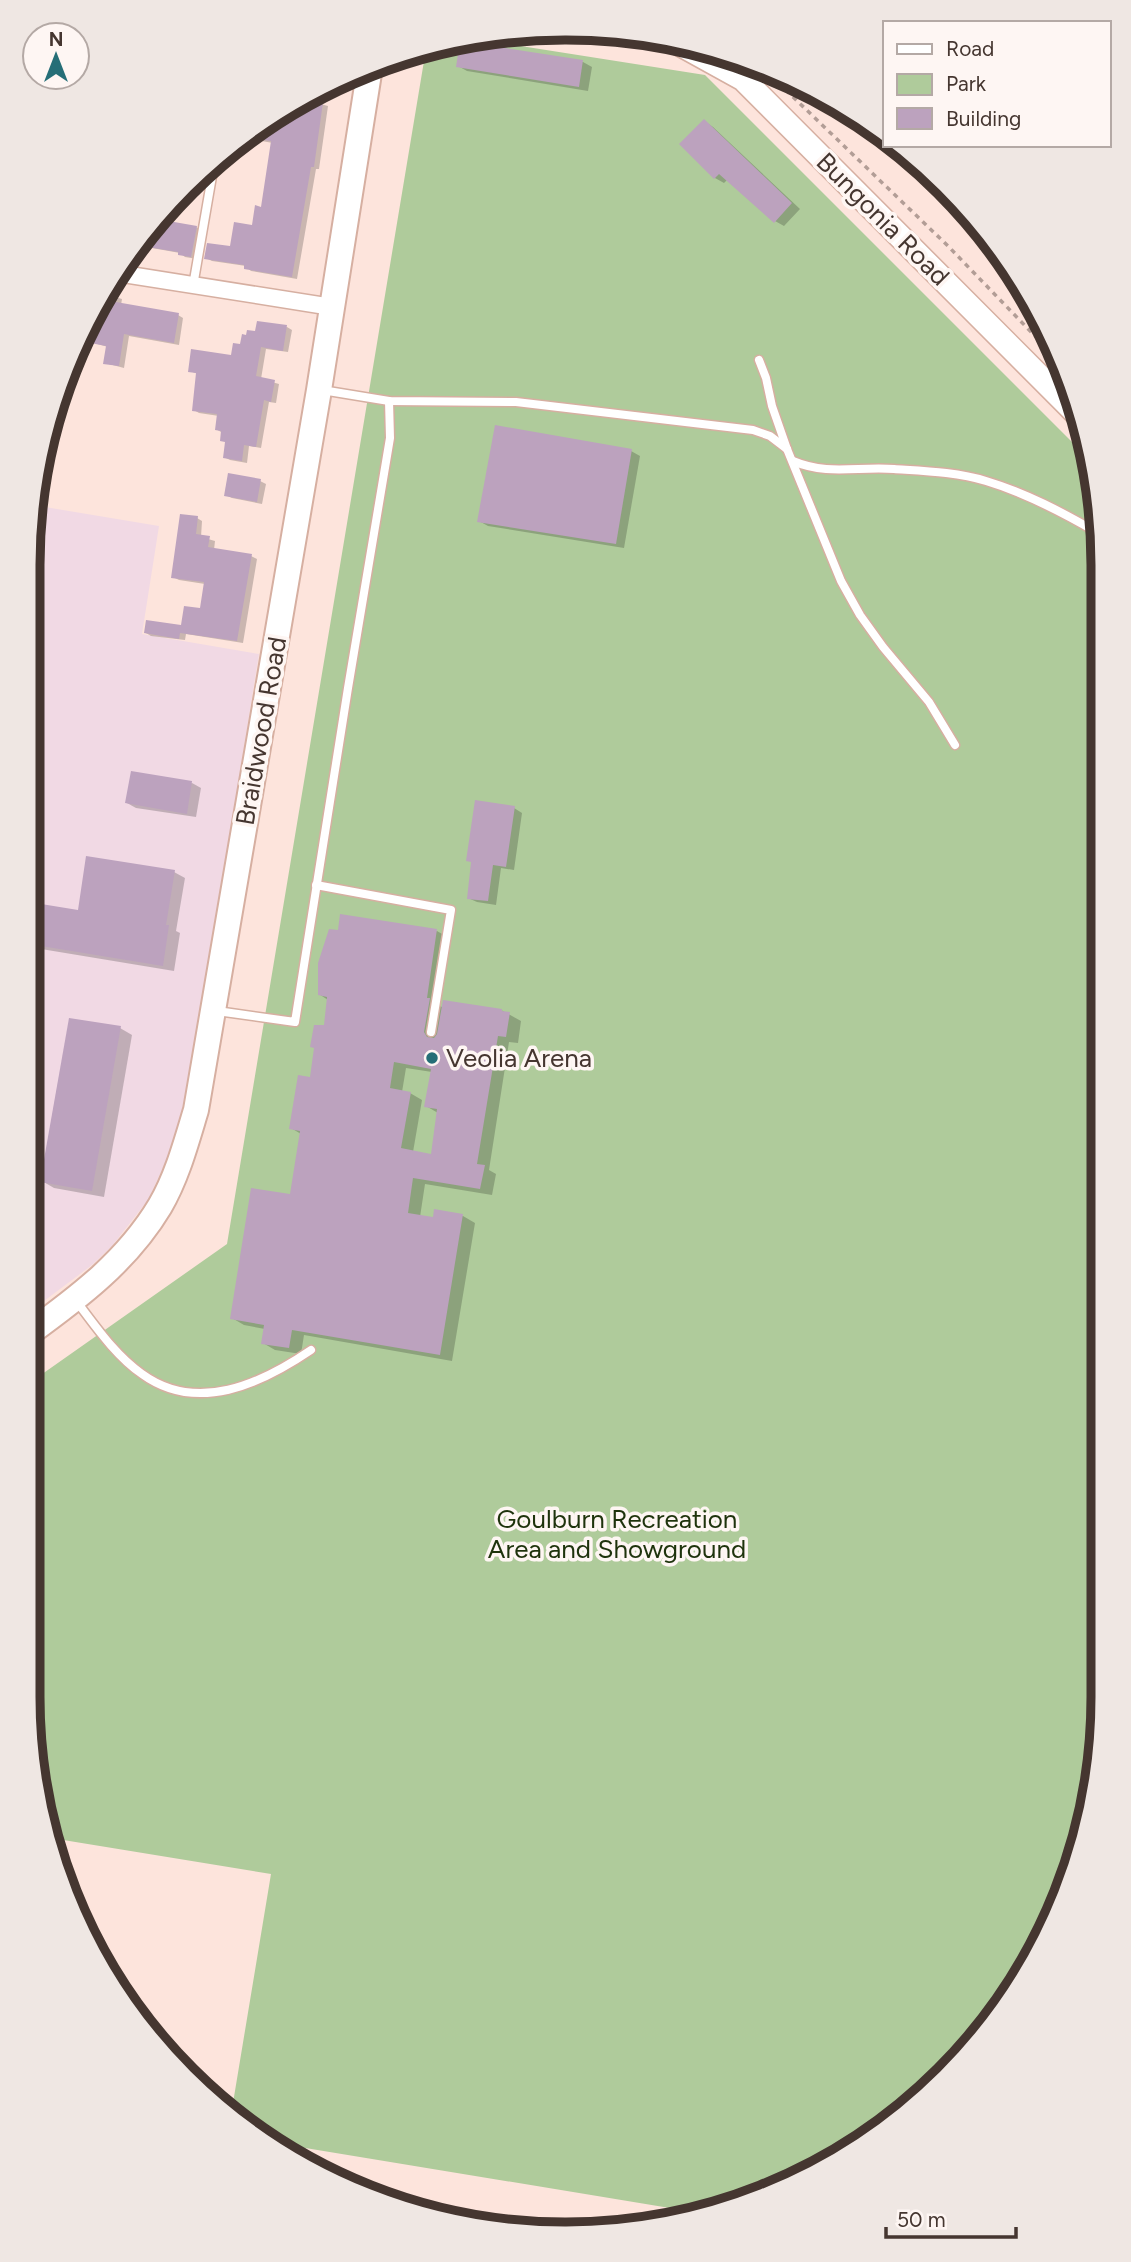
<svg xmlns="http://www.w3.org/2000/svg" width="1131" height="2262" viewBox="0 0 1131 2262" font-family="Figtree,sans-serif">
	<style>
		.industrial { fill: #f1d9e4 }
		.green { fill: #afcb9b }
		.shadow { fill: #0003; fill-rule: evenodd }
		.building { fill: #bca2be; fill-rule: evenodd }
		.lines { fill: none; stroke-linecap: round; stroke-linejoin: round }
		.lane-casing { stroke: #d6afa1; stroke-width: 11 }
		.street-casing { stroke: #d6afa1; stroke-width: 19 }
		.secondary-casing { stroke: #d6afa1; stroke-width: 26 }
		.primary-casing { stroke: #d6afa1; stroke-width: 28 }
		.path { stroke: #b29d96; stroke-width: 3.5; stroke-dasharray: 5 5; stroke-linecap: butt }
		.lane { stroke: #fff; stroke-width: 8 }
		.street { stroke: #fff; stroke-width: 16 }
		.secondary { stroke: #fff; stroke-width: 23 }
		.primary { stroke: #fff; stroke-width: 24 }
		.poi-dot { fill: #256e77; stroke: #fef6f3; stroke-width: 2.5 }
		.labels { text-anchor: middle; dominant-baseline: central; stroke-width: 7; stroke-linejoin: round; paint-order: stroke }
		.street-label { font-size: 26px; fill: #453630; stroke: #fef6f3 }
		.poi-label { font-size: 26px; fill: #453630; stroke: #fef6f3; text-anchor: start }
		.park-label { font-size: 26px; fill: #1e330c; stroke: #fef6f3 }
		.rim { fill: none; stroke: #453630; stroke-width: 9 }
	</style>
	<rect width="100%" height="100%" fill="#fde4dc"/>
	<!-- industrial -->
	<polygon class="industrial" points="33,505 159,526 142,634 259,654 192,1069 174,1144 148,1200 112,1246 92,1265 28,1313 29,531"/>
	<!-- green -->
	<polygon class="green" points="470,38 705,75 1089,459 1098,495 1102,1731 1085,1835 1048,1934 946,2076 804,2178 694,2212 269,2142 231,2115 271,1874 51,1838 28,1696 28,1384 227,1244 426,49"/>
	<!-- shadow -->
	<g class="shadow">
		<polygon points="462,43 583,62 592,67 588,91 467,71 458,66"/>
		<polygon points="307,96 306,100 328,106 319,169 316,169 297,279 251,271 246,266 212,261 206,258 232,248 253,227 263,209 273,143 244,138 296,100"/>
		<polygon points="704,121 713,127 800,209 784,226 775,221 728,179 724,183 715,178"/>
		<polygon points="168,208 170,209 168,223 196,227 202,231 197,259 185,257 180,253 135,245"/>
		<polygon points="105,294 122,299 121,305 178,315 183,318 179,345 129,336 124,368 105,363 108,347 87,341 91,316"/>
		<polygon points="287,327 292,330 288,352 266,349 261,379 279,384 276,403 269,402 261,448 249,446 247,463 230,460 224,457 227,443 221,432 216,429 219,416 199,413 194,410 198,374 190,371 233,358 257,333"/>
		<polygon points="74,353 81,356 78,376 66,374"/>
		<polygon points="631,451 640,456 624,548 488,526 479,521"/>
		<polygon points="260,481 266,484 262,504 232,498 226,495"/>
		<polygon points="197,518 202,521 201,537 215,541 214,550 251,556 257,559 243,643 186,634 185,640 151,636 146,633 182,627 201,610 205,584 179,580 173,577"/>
		<polygon points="192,783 201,788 196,817 136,808 127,803"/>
		<polygon points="514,808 522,813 514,870 501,868 496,905 477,902 468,898"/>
		<polygon points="174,872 185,878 176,931 180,933 174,971 29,947 29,904 79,912"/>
		<path d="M437,931L449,938L439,1005L443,1008L501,1010L521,1021L518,1043L509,1042L489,1170L496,1174L492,1195L425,1184L420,1217L435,1219L463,1216L475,1223L452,1361L304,1335L301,1354L275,1350L263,1343L265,1329L244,1325L232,1318L291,1196L301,1134L291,1128L311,1079L325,1027L328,1000L319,994ZM406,1068L432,1072L426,1106L438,1113L432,1156L413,1152L422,1100L410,1093L402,1092Z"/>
		<polygon points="120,1028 132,1035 104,1197 54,1188 42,1181"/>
	</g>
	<!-- building -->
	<g class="building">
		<polygon points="460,41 583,60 579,87 456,67"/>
		<polygon points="301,98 323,102 314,167 311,167 292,277 244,269 244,265 204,259 207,243 230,246 234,222 252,225 255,205 261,207 271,141 245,137"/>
		<polygon points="704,119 792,203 774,223 719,174 714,179 679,144"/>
		<polygon points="157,219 197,226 191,257 178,255 178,252 135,245"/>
		<polygon points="106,292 117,294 116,302 179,313 174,343 124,334 119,366 103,364 106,346 85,342 88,320"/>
		<polygon points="257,321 287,325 283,351 261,347 256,376 275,380 271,402 264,400 256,447 244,445 242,461 223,458 225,442 220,441 221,431 215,430 217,414 192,411 196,373 188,372 191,349 231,355 233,343 240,344 242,334 246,335 247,330 255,331"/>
		<polygon points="495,425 632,449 616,544 477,522"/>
		<polygon points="228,473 261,479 257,502 224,496"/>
		<polygon points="180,514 198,516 196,534 210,536 208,547 252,554 237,641 180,633 179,639 144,633 146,620 181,625 184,606 200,608 204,582 171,578"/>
		<polygon points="131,771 192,781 187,814 125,803"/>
		<polygon points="475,800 515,806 506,867 493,865 488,901 467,899 471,862 466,861"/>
		<polygon points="86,856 175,870 166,925 169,925 163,966 29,944 29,902 78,910"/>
		<path d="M340,914L437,929L427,998H430L424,1032L427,1037L434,1038L437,1034L443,1000L502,1009V1011L510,1012L506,1037L498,1036L477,1164L485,1165L480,1189L413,1178L408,1213L433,1217L434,1209L463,1214L440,1355L292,1330L289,1348L261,1344L264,1325L230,1319L251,1188L290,1194L300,1131L289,1129L298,1075L310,1077L314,1048L310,1047L314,1025H324L327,997L318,995V963L329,929L338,930ZM394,1062L431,1069L424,1107L437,1109L431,1154L401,1148L411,1092L390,1088Z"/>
		<polygon points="69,1018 121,1026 92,1191 40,1182"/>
	</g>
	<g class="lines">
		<!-- lane casing -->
		<g class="lane-casing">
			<g id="lane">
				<polyline points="193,286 215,159"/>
				<polyline points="759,360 766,378 772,406 787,449 841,581 860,615 883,647 929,702 955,745"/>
				<polyline points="322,390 389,401 516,402 753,430 770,436 787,449"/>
				<path d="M793,461C828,476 858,466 894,469C924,471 957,472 986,481C1026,493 1062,512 1098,533"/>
				<polyline points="316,885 451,910 431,1032"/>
				<polyline points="217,1011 295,1022 348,688 390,438 389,401"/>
				<path d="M77,1302C96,1327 116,1356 142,1374C197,1414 261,1384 311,1350"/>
			</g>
		</g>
		<!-- street casing -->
		<g class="street-casing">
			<polyline id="street" points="117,273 332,307"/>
		</g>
		<!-- secondary casing -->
		<g class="secondary-casing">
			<polyline id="secondary" points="676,42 743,79 1077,414"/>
		</g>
		<!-- primary casing -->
		<g class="primary-casing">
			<path id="primary" d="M28,1334C79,1297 127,1261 160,1206C177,1177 186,1143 196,1110L319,390L370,67"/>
		</g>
		<!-- path -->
		<polyline class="path" points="764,69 948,246 1064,366"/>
		<!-- lane -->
		<use href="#lane" class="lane"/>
		<!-- street -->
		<use href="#street" class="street"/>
		<!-- secondary -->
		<use href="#secondary" class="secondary"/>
		<!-- primary -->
		<use href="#primary" class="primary"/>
	</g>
	<!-- markers -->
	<circle class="poi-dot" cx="432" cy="1058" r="7"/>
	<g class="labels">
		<!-- street labels -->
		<g class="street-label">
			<text transform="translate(883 219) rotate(45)">Bungonia Road</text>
			<text transform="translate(261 731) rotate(-80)">Braidwood Road</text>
		</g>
		<!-- poi labels -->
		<g class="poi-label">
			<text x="446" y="1058">Veolia Arena</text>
		</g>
		<!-- park labels -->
		<g class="park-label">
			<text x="617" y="1519">Goulburn Recreation<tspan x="617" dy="30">Area and Showground</tspan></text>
		</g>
	</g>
	<!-- crop -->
	<path d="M0 0H1131V2262H0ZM565 40H566A525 525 0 0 1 1091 565V1697A525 525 0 0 1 566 2222H565A525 525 0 0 1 40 1697V565A525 525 0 0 1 565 40Z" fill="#efe7e3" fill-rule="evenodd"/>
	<path class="rim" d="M565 40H566A525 525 0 0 1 1091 565V1697A525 525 0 0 1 566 2222H565A525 525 0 0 1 40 1697V565A525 525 0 0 1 565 40Z"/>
	<!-- legend -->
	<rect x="883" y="21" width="228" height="126" fill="#fef6f3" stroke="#b4a9a5" stroke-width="2"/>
	<rect x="897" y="44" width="35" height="10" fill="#ffffff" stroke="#b4a9a5" stroke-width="2"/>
	<text x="946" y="56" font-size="21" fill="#453630">Road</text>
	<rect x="897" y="74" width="35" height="21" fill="#afcb9b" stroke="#b4a9a5" stroke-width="2"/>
	<text x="946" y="91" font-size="21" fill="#453630">Park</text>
	<rect x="897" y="108" width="35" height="21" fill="#bca2be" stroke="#b4a9a5" stroke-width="2"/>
	<text x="946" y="126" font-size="21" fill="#453630">Building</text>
	<!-- north arrow -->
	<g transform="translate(56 56)"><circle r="33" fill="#fef6f3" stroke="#b4a9a5" stroke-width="2"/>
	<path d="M0-5L12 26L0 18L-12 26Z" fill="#256e77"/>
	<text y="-10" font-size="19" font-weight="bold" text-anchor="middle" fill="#453630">N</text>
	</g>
	<!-- scale -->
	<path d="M886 2227v10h130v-10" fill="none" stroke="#453630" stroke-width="3.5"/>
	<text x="897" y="2227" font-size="21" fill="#453630" stroke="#fef6f3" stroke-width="5" paint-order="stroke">50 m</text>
</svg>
